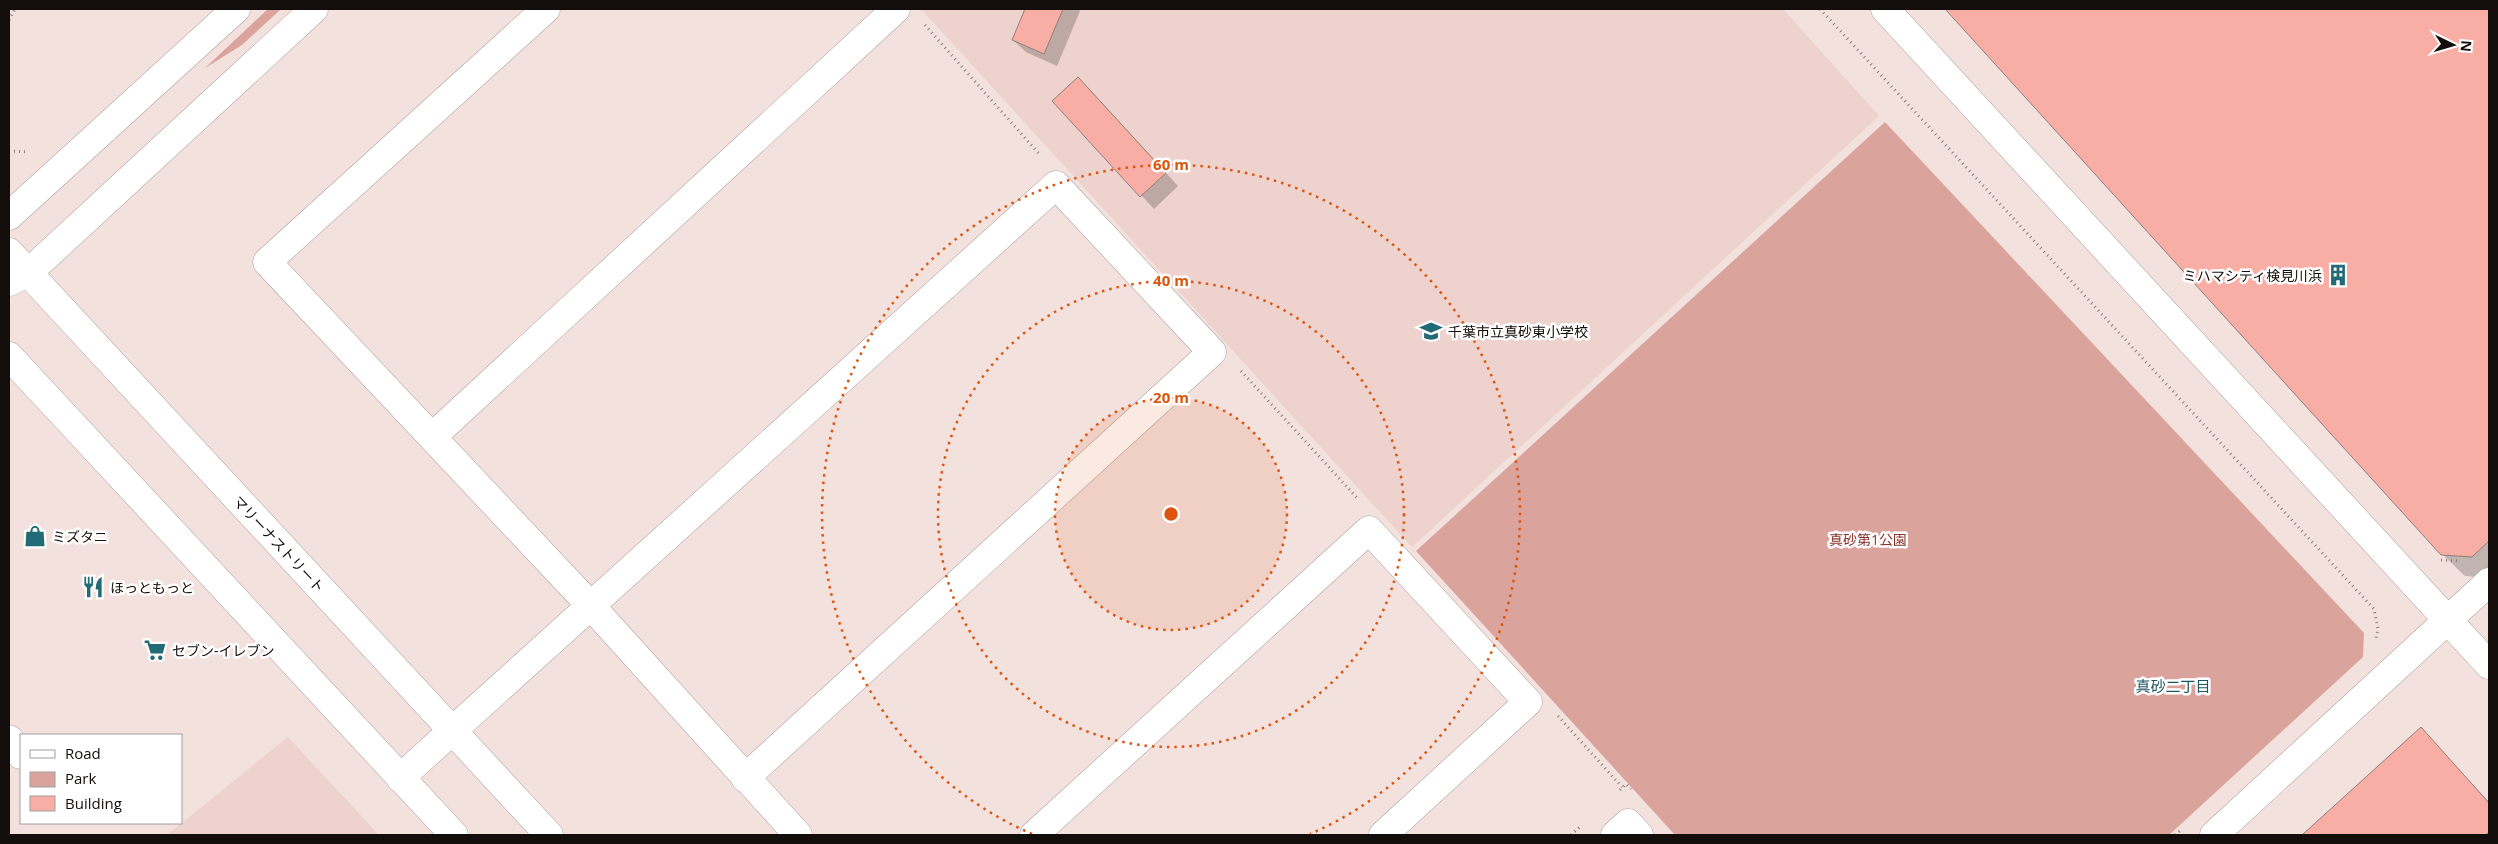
<svg xmlns="http://www.w3.org/2000/svg" width="2498" height="844" viewBox="0 0 2498 844" font-family="'Open Sans','Noto Sans JP',sans-serif">
	<style>
		.built { fill: #edd2ce }
		.green { fill: #daa49d }
		.shadow { fill: #0003 }
		.building { fill: #f9aea5; stroke: #8f7f7c }
		.lines { fill: none; stroke-linecap: round; stroke-linejoin: round }
		.minor-casing { stroke: #af9e9c; stroke-width: 29 }
		.path { stroke: #8a7d7b; stroke-width: 3; stroke-dasharray: 1 4; stroke-linecap: butt }
		.minor { stroke: #fff; stroke-width: 28 }
		.ring { fill: none; stroke: #dd550c; stroke-width: 2.5; stroke-dasharray: 2.5 5 }
		.labels { text-anchor: middle; dominant-baseline: central; stroke-width: 5; stroke-linejoin: round; paint-order: stroke }
		.poi-label { font-size: 14px; fill: #130d0c; stroke: #fff; text-anchor: start }
		.park-label { font-size: 14px; fill: #8a332d; stroke: #fff }
		.street-label { font-size: 14px; fill: #130d0c; stroke: #fff }
		.neighbourhood-label { font-size: 15px; fill: #1d5560; stroke: #fff }
		.centre { fill: #dd550c; stroke: #fff; stroke-width: 2.5 }
		.ring-label { font-size: 15px; text-anchor: middle; font-weight: bold; fill: #dd550c; stroke: #fff; stroke-width: 5; stroke-linejoin: round; paint-order: stroke }
	</style>
	<rect width="100%" height="100%" fill="#f3e1de"/>
	<!-- built -->
	<g class="built">
		<polygon points="921,9 1783,9 1879,116 1412,547"/>
		<polygon points="288,737 379,835 167,835"/>
	</g>
	<!-- green -->
	<g class="green">
		<polygon points="268,9 281,9 242,45 205,68"/>
		<polygon points="1885,122 2364,633 2363,657 2169,835 1675,835 1416,551"/>
	</g>
	<!-- shadow -->
	<g class="shadow">
		<polygon points="1026,9 1078,9 1080,11 1057,66 1026,52 1013,40"/>
		<polygon points="1946,9 2489,9 2489,578 2465,576 2442,554"/>
		<polygon points="1091,91 1178,186 1154,209 1054,101"/>
		<polygon points="2421,729 2489,802 2489,835 2304,835"/>
	</g>
	<!-- building -->
	<g class="building">
		<polygon points="1025,9 1063,9 1044,54 1012,40"/>
		<polygon points="1945,9 2489,9 2489,541 2472,557 2441,555"/>
		<polygon points="1078,77 1166,173 1140,197 1052,101"/>
		<polygon points="2421,727 2489,803 2489,832 2485,835 2302,835"/>
	</g>
	<g class="lines">
		<!-- minor casing -->
		<g class="minor-casing">
			<g id="minor">
				<polyline points="546,9 267,262 591,606 798,835"/>
				<polyline points="1885,9 2489,665"/>
				<polyline points="9,216 236,9"/>
				<polyline points="9,252 549,835"/>
				<polyline points="9,282 28,273 314,9"/>
				<polyline points="9,356 454,835"/>
				<polyline points="432,437 896,9"/>
				<polyline points="9,739 21,755"/>
				<polyline points="400,778 1056,185 1212,352 745,778"/>
				<polyline points="1034,835 1369,530 1528,702 1383,835"/>
				<polyline points="1615,835 1628,823 1639,835"/>
				<polyline points="2214,835 2489,582"/>
			</g>
		</g>
		<!-- path -->
		<g class="path">
			<polyline points="1820,9 2374,609 2378,629 2376,638"/>
			<polyline points="9,20 15,9"/>
			<polyline points="925,25 1040,155"/>
			<polyline points="9,151 28,152"/>
			<polyline points="1241,371 1358,499"/>
			<polyline points="2441,560 2460,561"/>
			<polyline points="1558,716 1622,787"/>
			<polyline points="1620,790 1626,784 1631,789"/>
			<polyline points="1571,835 1582,825"/>
			<polyline points="2175,835 2181,830"/>
		</g>
		<!-- minor -->
		<use href="#minor" class="minor"/>
	</g>
	<!-- distance rings -->
	<circle cx="1171" cy="514" r="116" fill="#dd550c" fill-opacity=".12"/>
	<g class="ring">
		<circle cx="1171" cy="514" r="116"/>
		<circle cx="1171" cy="514" r="233"/>
		<path d="M1032 834A349 349 0 1 1 1310 834"/>
	</g>
	<!-- icons -->
	<defs>
		<g id="building-bare" transform="scale(1.725)"><path d="M-4-6H4V6H1V3H-1V6H-4ZM-2.5-4.3h1.7v1.8h-1.7ZM.8-4.3h1.7v1.8H.8ZM-2.5-1h1.7V.8h-1.7ZM.8-1h1.7V.8H.8Z" fill="#236a77" stroke="#fff" stroke-width="2.5" paint-order="stroke"/></g>
		<g id="school-bare" transform="scale(1.725)"><path d="M0-5L7-2L0 1L-7-2ZM-4 1L0 2.5L4 1V4Q0 6-4 4Z" fill="#236a77" stroke="#fff" stroke-width="2.5" paint-order="stroke"/></g>
		<g id="shop-bare" transform="scale(1.725)"><path d="M-5-2.5h2.3a2.7 3.5 0 0 1 5.4 0H5L5.5 6h-11ZM-1.5-2.5h3a1.5 2.3 0 0 0-3 0Z" fill="#236a77" stroke="#fff" stroke-width="2.5" paint-order="stroke"/></g>
		<g id="restaurant-bare" transform="scale(1.725)"><path d="M-5-6h1v4h1v-4h1v4h1v-4h1v5L-1.5 .5V6h-2V.5L-5-1ZM5-6V6H3V1.5H1.5Q1.5-4 5-6Z" fill="#236a77" stroke="#fff" stroke-width="2.5" paint-order="stroke"/></g>
		<g id="supermarket-bare" transform="scale(1.725)"><path d="M-6-5.5h2.5l.6 2H6L4.5 2H-2.5L-4.4-4H-6ZM-1.5 3.2a1.3 1.3 0 1 0 .1 0ZM3 3.2a1.3 1.3 0 1 0 .1 0Z" fill="#236a77" stroke="#fff" stroke-width="2.5" paint-order="stroke"/></g>
	</defs>
	<g fill-rule="evenodd">
		<use href="#building-bare" x="2338" y="275"/>
		<use href="#school-bare" x="1431" y="331"/>
		<use href="#shop-bare" x="35" y="536"/>
		<use href="#restaurant-bare" x="93" y="587"/>
		<use href="#supermarket-bare" x="155" y="650"/>
	</g>
	<g class="labels">
		<!-- poi labels -->
		<g class="poi-label">
			<text x="2322" y="275" text-anchor="end">ミハマシティ検見川浜</text>
			<text x="1448" y="331">千葉市立真砂東小学校</text>
			<text x="52" y="536">ミズタニ</text>
			<text x="110" y="587">ほっともっと</text>
			<text x="172" y="650">セブン-イレブン</text>
		</g>
		<!-- park labels -->
		<g class="park-label">
			<text x="1868" y="539">真砂第1公園</text>
		</g>
		<!-- street labels -->
		<g class="street-label">
			<text transform="translate(279 544) rotate(47)">マリーナストリート</text>
		</g>
		<!-- neighbourhood labels -->
		<g class="neighbourhood-label">
			<text x="2173" y="686">真砂二丁目</text>
		</g>
	</g>
	<circle cx="1171" cy="514" r="8" class="centre"/>
	<g class="ring-label">
		<text x="1171" y="170">60 m</text>
		<text x="1171" y="286">40 m</text>
		<text x="1171" y="403">20 m</text>
	</g>
	<!-- border -->
	<rect width="2498" height="844" fill="none" stroke="#130d0c" stroke-width="20"/>
	<!-- legend -->
	<rect x="20" y="734" width="162" height="90" fill="#ffffff" stroke="#a19e9e"/>
	<rect x="30" y="750" width="25" height="8" fill="#ffffff" stroke="#a19e9e"/>
	<text x="65" y="759" font-size="15" fill="#130d0c">Road</text>
	<rect x="30" y="772" width="25" height="15" fill="#daa49d" stroke="#a19e9e"/>
	<text x="65" y="784" font-size="15" fill="#130d0c">Park</text>
	<rect x="30" y="796" width="25" height="15" fill="#f9aea5" stroke="#a19e9e"/>
	<text x="65" y="809" font-size="15" fill="#130d0c">Building</text>
	<!-- north arrow -->
	<g transform="translate(2453 45) rotate(95)" stroke="#ffffff" stroke-width="4" paint-order="stroke">
	<path d="M0-4L9 19L0 12L-9 19Z" fill="#130d0c"/>
	<text y="-8" font-size="14" font-weight="bold" text-anchor="middle" fill="#130d0c">N</text>
	</g>
</svg>
